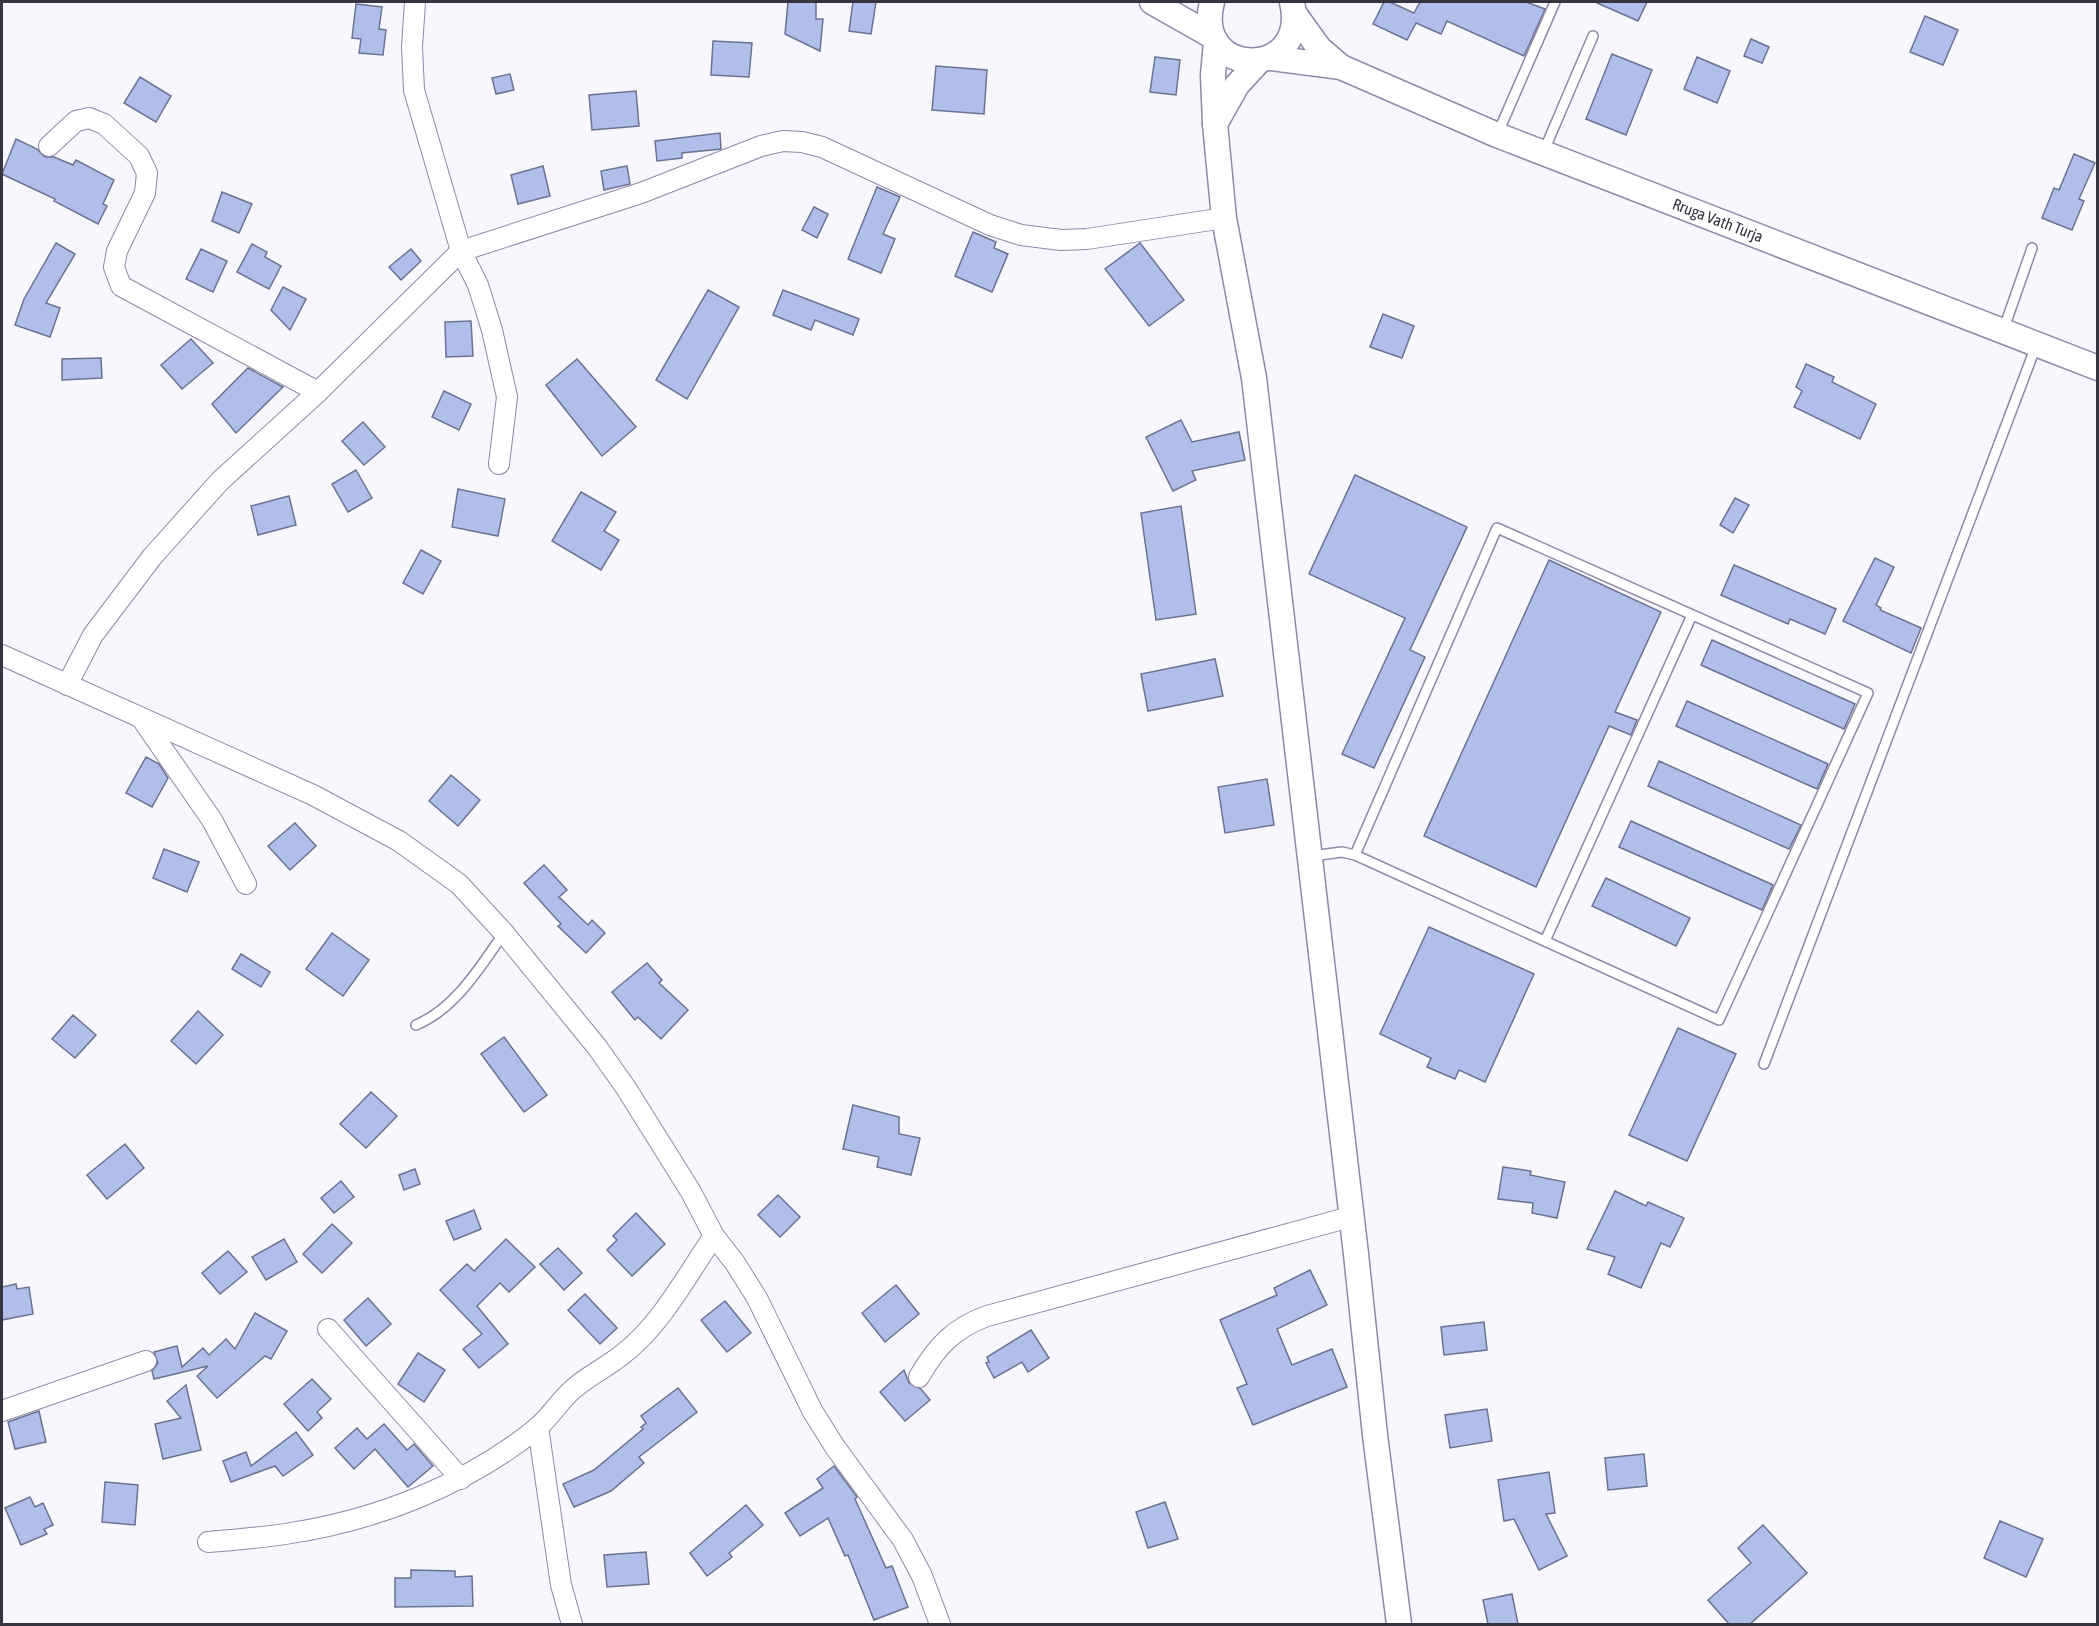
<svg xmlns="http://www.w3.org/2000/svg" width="2099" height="1626" viewBox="0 0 2099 1626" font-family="'Asap Condensed',sans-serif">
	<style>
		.building { fill: #b0bfea; stroke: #6a7390; stroke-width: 1.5 }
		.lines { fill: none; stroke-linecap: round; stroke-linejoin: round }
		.service-casing { stroke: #9088a6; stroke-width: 12 }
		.minor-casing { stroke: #9088a6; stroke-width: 22 }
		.tertiary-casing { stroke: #9088a6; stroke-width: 27 }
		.service { stroke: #fff; stroke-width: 9 }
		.minor { stroke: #fff; stroke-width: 20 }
		.tertiary { stroke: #fff; stroke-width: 24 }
		.labels { text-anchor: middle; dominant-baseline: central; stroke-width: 5; stroke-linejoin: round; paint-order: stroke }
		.street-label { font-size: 16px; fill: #373441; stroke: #fff }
	</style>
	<rect width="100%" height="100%" fill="#f8f7fe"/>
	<!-- building -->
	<g class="building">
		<polygon points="788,2 816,2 816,19 823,19 820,51 785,34"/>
		<polygon points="853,2 876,2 871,34 849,31"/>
		<polygon points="1384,2 1390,2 1414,13 1420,2 1526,2 1545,9 1524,56 1447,21 1441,34 1416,23 1407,40 1373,24"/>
		<polygon points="1595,2 1647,2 1638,21"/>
		<polygon points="356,4 382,7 379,29 386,30 383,55 359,53 361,39 352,38"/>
		<polygon points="1925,16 1958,30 1943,65 1910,52"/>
		<polygon points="1751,39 1769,47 1762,63 1744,56"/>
		<polygon points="713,41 752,43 749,77 711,75"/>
		<polygon points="1612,54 1652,70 1626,135 1586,119"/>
		<polygon points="1155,57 1180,60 1176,95 1150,92"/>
		<polygon points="1697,57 1730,71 1717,103 1684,89"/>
		<polygon points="936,66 987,70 984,114 932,110"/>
		<polygon points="510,74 514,90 496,94 492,78"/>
		<polygon points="140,77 171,96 156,122 124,103"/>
		<polygon points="636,91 639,126 592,130 589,95"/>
		<polygon points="720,133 721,149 682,153 682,158 657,161 655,141"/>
		<polygon points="16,139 37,149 45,157 54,157 73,165 76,160 114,180 103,204 107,206 98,224 54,201 55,199 2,174"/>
		<polygon points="2074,154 2095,163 2079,199 2084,201 2072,230 2042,218 2054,188 2059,190"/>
		<polygon points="543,166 550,196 518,204 511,175"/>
		<polygon points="627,166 630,184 604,190 601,171"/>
		<polygon points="877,187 900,197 883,234 895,239 881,273 848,259"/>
		<polygon points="222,192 252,204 239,233 212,221"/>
		<polygon points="814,207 828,214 817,238 802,230"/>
		<polygon points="973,232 996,242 994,248 1008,254 992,292 955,276"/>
		<polygon points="56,243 75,254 46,303 60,308 50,337 15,325 24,299"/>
		<polygon points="1140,243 1184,300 1149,326 1105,269"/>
		<polygon points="252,244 267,252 265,257 281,266 269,289 237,272"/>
		<polygon points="201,249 227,261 213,292 186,279"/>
		<polygon points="411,249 421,261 401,280 389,267"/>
		<polygon points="283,287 306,299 290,330 271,310"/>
		<polygon points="708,290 739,307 687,399 656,380"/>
		<polygon points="783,290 859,319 853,335 815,320 811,330 773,315"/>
		<polygon points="1383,314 1414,326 1402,358 1370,347"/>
		<polygon points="471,321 473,356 446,357 445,322"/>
		<polygon points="191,339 213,363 182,389 161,365"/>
		<polygon points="101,358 102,378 62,380 62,359"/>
		<polygon points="577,359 636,427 602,456 546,385"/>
		<polygon points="1806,364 1834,377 1832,382 1876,404 1860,439 1794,407 1802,391 1796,387"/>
		<polygon points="248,368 283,387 236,433 212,404"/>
		<polygon points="444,391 471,404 459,430 432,417"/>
		<polygon points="1181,420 1192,442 1239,432 1245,460 1192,471 1196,480 1173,491 1146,437"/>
		<polygon points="363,422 385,447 364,465 342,441"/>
		<polygon points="356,470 372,498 348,512 332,484"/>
		<polygon points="1355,475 1467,527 1410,650 1425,657 1374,768 1342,754 1405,618 1309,574"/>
		<polygon points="458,489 505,499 498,536 452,527"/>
		<polygon points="581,492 616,512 604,531 619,540 601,570 552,541"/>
		<polygon points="289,496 296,525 258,535 251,506"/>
		<polygon points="1735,498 1749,505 1733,533 1720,525"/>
		<polygon points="1181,506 1196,614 1156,620 1141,513"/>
		<polygon points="421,550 441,561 423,594 403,583"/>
		<polygon points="1875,558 1894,567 1876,605 1881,608 1880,610 1921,628 1911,653 1843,621"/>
		<polygon points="1549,560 1661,612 1615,712 1637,720 1631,735 1609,726 1536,887 1424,836"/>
		<polygon points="1734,565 1836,609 1825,634 1790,619 1788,624 1721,595"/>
		<polygon points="1712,640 1855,704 1844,729 1701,665"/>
		<polygon points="1215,659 1223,696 1148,711 1141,674"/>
		<polygon points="1687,701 1828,764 1817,789 1676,726"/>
		<polygon points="146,757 159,764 168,778 152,807 126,793"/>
		<polygon points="1659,761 1801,825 1789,849 1648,786"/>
		<polygon points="451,775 480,800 458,826 429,801"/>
		<polygon points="1267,779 1274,825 1225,833 1218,787"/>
		<polygon points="1631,821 1773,885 1762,910 1619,847"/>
		<polygon points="295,823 316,846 290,870 268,846"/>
		<polygon points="164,849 199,862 187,892 153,878"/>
		<polygon points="544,865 567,890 559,897 588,925 592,920 605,933 586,953 558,926 561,924 524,883"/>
		<polygon points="1606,878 1690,918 1676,946 1592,906"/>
		<polygon points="1429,927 1534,974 1485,1082 1459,1070 1455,1079 1427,1067 1431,1058 1380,1034"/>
		<polygon points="332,933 369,960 343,996 306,969"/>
		<polygon points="241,954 270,972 261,987 232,969"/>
		<polygon points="647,963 662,980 659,983 688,1010 661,1039 638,1017 635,1020 612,992"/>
		<polygon points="198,1011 223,1035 196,1064 171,1041"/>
		<polygon points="73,1015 96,1035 75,1058 52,1039"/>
		<polygon points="1678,1028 1736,1054 1687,1161 1629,1135"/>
		<polygon points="504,1037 547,1095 524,1112 481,1054"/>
		<polygon points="371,1092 397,1116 366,1148 340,1124"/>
		<polygon points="853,1105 899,1117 899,1134 920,1138 911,1175 877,1167 879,1157 843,1149"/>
		<polygon points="125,1144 144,1168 107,1199 87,1175"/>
		<polygon points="1503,1167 1531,1171 1530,1175 1565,1182 1557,1218 1532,1213 1533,1203 1498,1199"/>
		<polygon points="415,1169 420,1184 404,1190 399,1175"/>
		<polygon points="341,1181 354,1197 334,1213 321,1198"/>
		<polygon points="1615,1191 1646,1206 1648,1202 1684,1218 1670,1247 1661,1243 1641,1288 1608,1274 1615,1257 1587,1249"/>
		<polygon points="778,1195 800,1217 780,1237 758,1215"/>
		<polygon points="474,1210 481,1229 454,1240 446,1221"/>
		<polygon points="636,1213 665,1244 632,1276 607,1250 617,1240 613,1236"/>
		<polygon points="332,1224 352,1243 322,1273 303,1254"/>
		<polygon points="284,1239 297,1262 266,1280 252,1257"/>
		<polygon points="506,1239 535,1267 509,1292 500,1283 477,1306 508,1344 479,1368 463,1349 482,1334 440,1290 467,1264 474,1271"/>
		<polygon points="558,1248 582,1273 564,1290 540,1264"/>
		<polygon points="228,1251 247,1272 220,1294 202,1273"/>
		<polygon points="1310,1270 1327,1305 1277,1329 1292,1365 1332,1349 1347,1387 1253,1425 1237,1388 1247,1384 1220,1320 1277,1295 1274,1288"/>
		<polygon points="16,1284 17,1289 29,1287 33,1314 2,1320 2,1287"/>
		<polygon points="896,1285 919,1314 885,1342 862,1313"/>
		<polygon points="585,1294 617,1328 600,1344 568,1310"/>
		<polygon points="368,1298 391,1324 366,1346 344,1320"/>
		<polygon points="725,1301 751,1333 727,1352 701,1320"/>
		<polygon points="255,1313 287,1331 271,1359 265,1356 217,1398 197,1376 208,1366 154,1379 152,1371 158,1363 154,1352 177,1346 182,1367 203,1348 209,1355 226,1339 235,1349"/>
		<polygon points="1484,1322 1487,1350 1444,1355 1441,1327"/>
		<polygon points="1031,1330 1049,1358 1028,1372 1022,1362 994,1378 986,1363 989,1362 987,1357"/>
		<polygon points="418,1353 445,1370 424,1402 398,1384"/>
		<polygon points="904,1370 909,1383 921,1389 930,1400 905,1421 880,1392"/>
		<polygon points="312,1379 331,1399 317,1412 322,1418 308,1431 284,1404"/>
		<polygon points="186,1385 201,1450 163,1459 155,1424 181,1418 167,1401"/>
		<polygon points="678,1388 697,1412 639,1457 644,1463 611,1491 574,1507 563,1484 594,1470 643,1429 641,1427 646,1423 641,1416"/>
		<polygon points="1487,1409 1492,1441 1450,1448 1445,1415"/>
		<polygon points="39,1411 46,1442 15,1449 8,1422"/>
		<polygon points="384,1424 407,1450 414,1444 433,1466 408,1487 375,1449 354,1469 335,1448 357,1428 367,1439"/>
		<polygon points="296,1432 313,1455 283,1476 275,1466 231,1482 223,1461 246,1452 251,1466"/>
		<polygon points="1644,1454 1647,1486 1608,1490 1605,1458"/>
		<polygon points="834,1466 857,1497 855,1499 886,1568 892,1566 908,1607 874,1620 848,1555 845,1556 828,1518 800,1536 785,1513 823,1488 817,1479"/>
		<polygon points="1549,1472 1555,1513 1546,1514 1567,1556 1539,1570 1514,1519 1504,1521 1498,1480"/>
		<polygon points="105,1482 138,1485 135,1525 102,1522"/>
		<polygon points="30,1497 35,1507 43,1503 53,1525 44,1529 47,1534 21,1545 5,1508"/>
		<polygon points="1165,1502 1178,1539 1148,1548 1136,1512"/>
		<polygon points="746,1505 763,1525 729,1553 732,1557 707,1576 690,1553"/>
		<polygon points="2000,1521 2043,1539 2026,1577 1984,1558"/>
		<polygon points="1763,1525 1807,1573 1750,1624 1729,1624 1708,1600 1751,1563 1738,1548"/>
		<polygon points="646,1552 649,1584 607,1587 604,1555"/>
		<polygon points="411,1570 455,1571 455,1577 472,1576 473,1606 395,1607 395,1578 411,1578"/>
		<polygon points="1512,1594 1518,1624 1488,1624 1483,1600"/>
	</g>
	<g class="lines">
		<!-- service casing -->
		<g class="service-casing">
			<g id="service">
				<polyline points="1497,135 1555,2"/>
				<polyline points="1543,153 1593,36"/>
				<polyline points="2003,331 2032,248"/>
				<polyline points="1312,856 1342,852 1355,855 1719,1020 1868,693 1497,528 1355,855"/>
				<polyline points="1545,941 1692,615"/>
				<path d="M416,1025C456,1008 480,967 504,933"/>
				<polyline points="1764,1064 2036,346"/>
			</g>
		</g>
		<!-- minor casing -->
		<g class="minor-casing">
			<g id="minor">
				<polyline points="415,2 412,47 414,90 461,251 478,285 492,330 507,397 499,464"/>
				<polyline points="49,146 76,121 89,118 104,124 139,156 147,173 145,193 117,251 114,267 121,286 318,392"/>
				<polyline points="2,655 313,795 399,841 459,884 504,933 597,1047 626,1088 691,1192 714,1236 735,1263 757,1298 813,1412 835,1447 903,1540 922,1576 940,1624"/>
				<polyline points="67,685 93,635 152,557 220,481 318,392 461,251 641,193 761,146 783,141 802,142 822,147 990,225 1021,235 1061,240 1087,239 1224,218"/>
				<polyline points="144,722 212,820 246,884"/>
				<polyline points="328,1329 461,1479"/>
				<path d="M919,1377C936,1347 954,1328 987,1316L1350,1217"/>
				<polyline points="2,1411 146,1361"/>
				<polyline points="538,1427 561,1585 572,1624"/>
				<path d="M208,1542C234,1540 259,1538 285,1534C375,1521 467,1485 537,1428C550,1417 559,1402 571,1391C587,1376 606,1368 623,1354C661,1325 687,1275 714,1236"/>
			</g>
		</g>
		<!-- tertiary casing -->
		<g class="tertiary-casing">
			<g id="tertiary">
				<polyline points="1152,2 1212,36"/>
				<path d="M1212,2C1192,79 1310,81 1292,2"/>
				<polyline points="1296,16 1319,48 1341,67"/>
				<polyline points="1216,42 1213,75 1215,124 1224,218 1254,378 1356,1254 1375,1435 1399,1624"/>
				<polyline points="1270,58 1341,67 1497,135 2098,368"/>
				<polyline points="1215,124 1237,85 1260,60"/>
			</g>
		</g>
		<!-- service -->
		<use href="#service" class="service"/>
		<!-- minor -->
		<use href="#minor" class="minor"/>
		<!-- tertiary -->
		<use href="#tertiary" class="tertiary"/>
	</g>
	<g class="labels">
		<!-- street labels -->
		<g class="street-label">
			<text transform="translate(1718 220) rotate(21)">Rruga Vath Turja</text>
		</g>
	</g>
	<!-- border -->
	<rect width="2099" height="1626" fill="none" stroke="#373441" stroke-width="6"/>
</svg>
